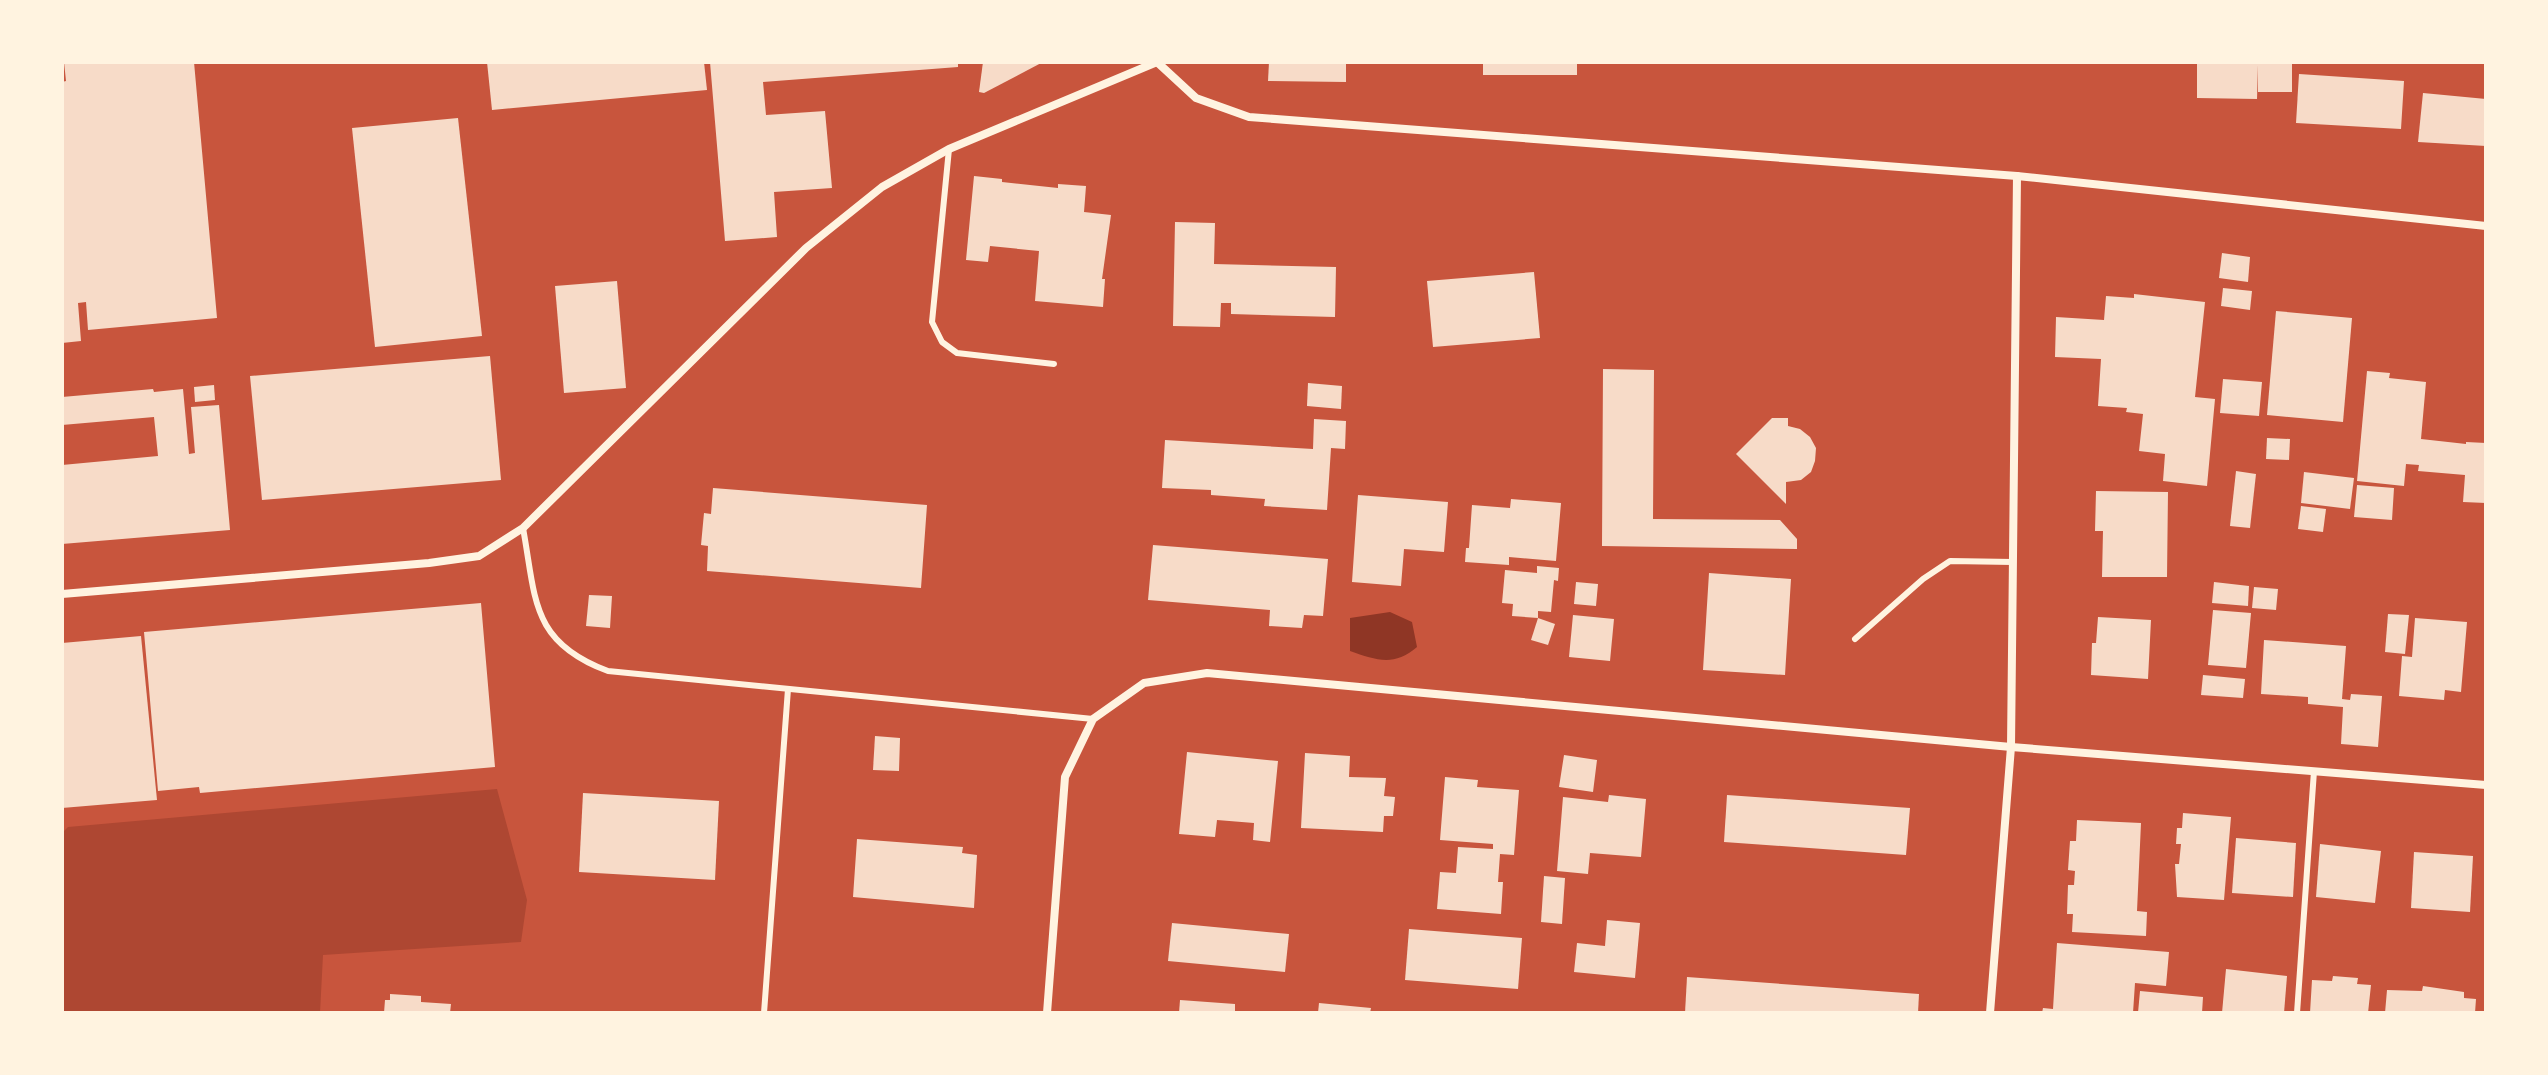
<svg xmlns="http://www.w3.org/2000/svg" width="2548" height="1075" viewBox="0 0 2548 1075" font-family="'Fira Sans',sans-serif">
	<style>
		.green { fill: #ae4732 }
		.water { fill: #8f3625 }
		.building { fill: #f7dbc8 }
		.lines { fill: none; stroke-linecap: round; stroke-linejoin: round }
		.service { stroke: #fff3e0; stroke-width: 6 }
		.minor { stroke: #fff3e0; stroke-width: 8 }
	</style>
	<rect width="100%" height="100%" fill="#c8553d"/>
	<!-- green -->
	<polygon class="green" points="497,789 527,900 521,942 323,955 320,1013 62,1013 62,833 68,827"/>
	<!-- water -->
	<path class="water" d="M1390,612L1412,622L1417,647C1394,667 1376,660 1350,651V618Z"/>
	<!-- building -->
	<g class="building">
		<polygon points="64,62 194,62 217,318 88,330 86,302 78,303 81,341 62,343 62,82 66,81"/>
		<polygon points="487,62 704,62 707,90 492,110"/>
		<polygon points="710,62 958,62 958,67 763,82 766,115 825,111 832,188 774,192 777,237 725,241"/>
		<polygon points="983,62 1043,62 984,93 979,92"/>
		<polygon points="1269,62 1346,62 1346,82 1268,81"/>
		<rect x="1483" y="62" width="94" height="13"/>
		<polygon points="2197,62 2292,62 2292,92 2258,92 2258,65 2257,99 2197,98"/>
		<polygon points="2299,74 2404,81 2401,129 2296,123"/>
		<polygon points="2423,93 2486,99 2486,146 2418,142"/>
		<polygon points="458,118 482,336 375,347 352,128"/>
		<polygon points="974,176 1002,179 1002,182 1058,188 1058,184 1086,186 1084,212 1111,215 1102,279 1105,279 1103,307 1035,301 1039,251 990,246 988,262 966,260"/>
		<polygon points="1175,222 1215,223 1214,264 1336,267 1335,317 1231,314 1231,303 1221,303 1220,327 1173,326"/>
		<polygon points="2222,253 2250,257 2248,282 2219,278"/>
		<polygon points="1534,272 1540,338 1433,347 1427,281"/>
		<polygon points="617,281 626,388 564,393 555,286"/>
		<polygon points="2223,288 2252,291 2250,310 2221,306"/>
		<polygon points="2134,294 2205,302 2195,397 2215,399 2207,486 2163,481 2165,454 2139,451 2143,414 2126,412 2127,408 2098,406 2101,359 2055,357 2056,317 2104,320 2106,296 2134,298"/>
		<polygon points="2276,311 2352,318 2343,422 2267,415"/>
		<polygon points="490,356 501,480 262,500 250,376"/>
		<polygon points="1603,369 1654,370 1653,519 1780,520 1797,539 1797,549 1602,546"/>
		<polygon points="2367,371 2390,373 2389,378 2426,382 2421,439 2466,444 2466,442 2486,443 2486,503 2463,502 2465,475 2418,471 2419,465 2406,464 2404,486 2357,481"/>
		<polygon points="2223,379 2262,382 2259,416 2220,413"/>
		<polygon points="1308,383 1342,386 1341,409 1307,406"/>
		<polygon points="214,385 215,400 195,402 194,387"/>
		<polygon points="153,389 154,392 183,389 189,454 195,453 191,407 219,405 230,530 62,544 62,465 158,456 154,417 62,425 62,397"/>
		<polygon points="1772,418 1788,418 1788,426 1800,429 1810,437 1816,448 1815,461 1811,472 1801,480 1786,482 1786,504 1736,454"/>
		<polygon points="1314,419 1346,421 1345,449 1331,448 1327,510 1264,506 1265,499 1211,495 1211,490 1162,488 1165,440 1313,449"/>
		<polygon points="2267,438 2290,439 2289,460 2266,459"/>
		<polygon points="2236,471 2256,474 2250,528 2230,526"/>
		<polygon points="2304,472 2354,478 2350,509 2301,503"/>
		<polygon points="2357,485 2394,488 2392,520 2354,517"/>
		<polygon points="713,488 927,505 921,588 707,571 708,546 701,545 704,513 711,514"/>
		<polygon points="2096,491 2168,492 2167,577 2102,577 2103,531 2095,531"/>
		<polygon points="1358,495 1448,502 1444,552 1404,549 1401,586 1352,582"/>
		<polygon points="1511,499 1561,503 1556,561 1509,557 1509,565 1465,562 1466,548 1469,548 1472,505 1510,508"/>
		<polygon points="2301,506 2326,509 2323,532 2298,529"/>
		<polygon points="1153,545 1328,559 1323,616 1304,615 1302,628 1269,626 1270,610 1148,600"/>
		<polygon points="1537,566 1559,568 1558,581 1554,580 1551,612 1538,611 1538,618 1512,616 1513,604 1502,603 1505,570 1537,573"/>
		<polygon points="1709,573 1791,579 1785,675 1703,670"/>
		<polygon points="1576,582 1598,584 1596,606 1574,604"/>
		<polygon points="2214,582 2249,586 2248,606 2212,603"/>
		<polygon points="2254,587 2278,589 2276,610 2252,608"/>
		<polygon points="589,595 612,596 610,628 586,626"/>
		<polygon points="481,603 495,767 200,793 199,787 158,791 144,632"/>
		<polygon points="2213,610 2251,613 2246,668 2208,665"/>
		<polygon points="2388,614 2409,615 2405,654 2385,652"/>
		<polygon points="1573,615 1614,619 1610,661 1569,657"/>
		<polygon points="2098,617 2151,620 2148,679 2091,675 2092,643 2096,643"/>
		<polygon points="1538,618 1555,624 1548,645 1531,640"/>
		<polygon points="2415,618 2467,622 2461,692 2445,690 2444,700 2399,696 2402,656 2412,657"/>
		<polygon points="141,636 157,800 62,808 62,643"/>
		<polygon points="2264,640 2346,646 2342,699 2350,700 2351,694 2382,696 2378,747 2341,744 2343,707 2308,704 2308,697 2261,694"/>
		<polygon points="2203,675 2245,679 2243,698 2201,695"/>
		<polygon points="875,736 900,738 899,771 873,770"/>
		<polygon points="1187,752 1278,761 1270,842 1253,840 1254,823 1217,820 1215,837 1179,834"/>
		<polygon points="1305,753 1350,756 1349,777 1386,778 1384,796 1395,797 1393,816 1384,816 1383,832 1301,828"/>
		<polygon points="1564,755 1597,760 1593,792 1559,787"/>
		<polygon points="1445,777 1478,780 1477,787 1519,790 1514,855 1500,854 1498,882 1503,882 1501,914 1437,909 1440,872 1456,873 1458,847 1493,849 1493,844 1440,840"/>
		<polygon points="583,793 719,801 715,880 579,872"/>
		<polygon points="1609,795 1646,799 1641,857 1590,853 1588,874 1557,871 1563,797 1608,802"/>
		<polygon points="1727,795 1910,808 1906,855 1724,842"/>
		<polygon points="2183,813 2231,817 2224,900 2177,897 2175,864 2179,864 2181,844 2176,844 2177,828 2182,828"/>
		<polygon points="2077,820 2141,823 2137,911 2147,912 2146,936 2072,932 2073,914 2067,914 2068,885 2074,885 2075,871 2068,870 2070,841 2076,841"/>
		<polygon points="2236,838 2296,843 2293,897 2232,893"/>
		<polygon points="857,839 963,847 962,853 977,855 974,908 853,897"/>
		<polygon points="2320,844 2381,851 2375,903 2316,897"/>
		<polygon points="2414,852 2473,856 2470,912 2411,908"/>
		<polygon points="1544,876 1565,878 1562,924 1541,922"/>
		<polygon points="1607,920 1640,923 1635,978 1574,972 1577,943 1605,946"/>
		<polygon points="1172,923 1289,934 1285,972 1168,961"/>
		<polygon points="1409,929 1522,938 1518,989 1405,980"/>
		<polygon points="2057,943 2169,952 2166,986 2135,983 2133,1013 2042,1013 2043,1008 2053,1009"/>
		<polygon points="2226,969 2287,976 2284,1013 2222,1013"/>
		<polygon points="2333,976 2358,978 2357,984 2371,985 2368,1013 2310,1013 2312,980 2332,981"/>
		<polygon points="1687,977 1919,994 1918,1013 1685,1013"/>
		<polygon points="2423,986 2464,992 2464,998 2476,999 2475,1013 2385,1013 2387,990 2422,991"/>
		<polygon points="2140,991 2203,997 2202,1013 2138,1013"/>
		<polygon points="390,994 421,996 421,1002 451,1004 450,1013 384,1013 385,1000 390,1000"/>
		<polygon points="1180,1000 1235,1004 1235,1013 1179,1013"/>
		<polygon points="1319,1003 1371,1008 1370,1013 1318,1013"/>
	</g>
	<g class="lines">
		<!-- service -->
		<g class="service">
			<polyline points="949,149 932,322 942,342 957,353 1054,364"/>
			<path d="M523,528C536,598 530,642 608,671L1093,719"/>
			<polyline points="1855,639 1923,579 1950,561 2013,562"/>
			<polyline points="764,1013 788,689"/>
			<polyline points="2297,1013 2314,771"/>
		</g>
		<!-- minor -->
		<g class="minor">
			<polyline points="1157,62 1196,98 1249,117 2017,176 2486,226"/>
			<polyline points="62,594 429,563 479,556 523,528 806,248 882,187 949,149 1157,62"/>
			<polyline points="1047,1013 1065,777 1093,719 1144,683 1207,673 2011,747 2486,785"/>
			<polyline points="1990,1013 2011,747 2017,176"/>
		</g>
	</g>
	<!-- border -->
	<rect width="2548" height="1075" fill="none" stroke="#fff3e0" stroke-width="128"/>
</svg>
